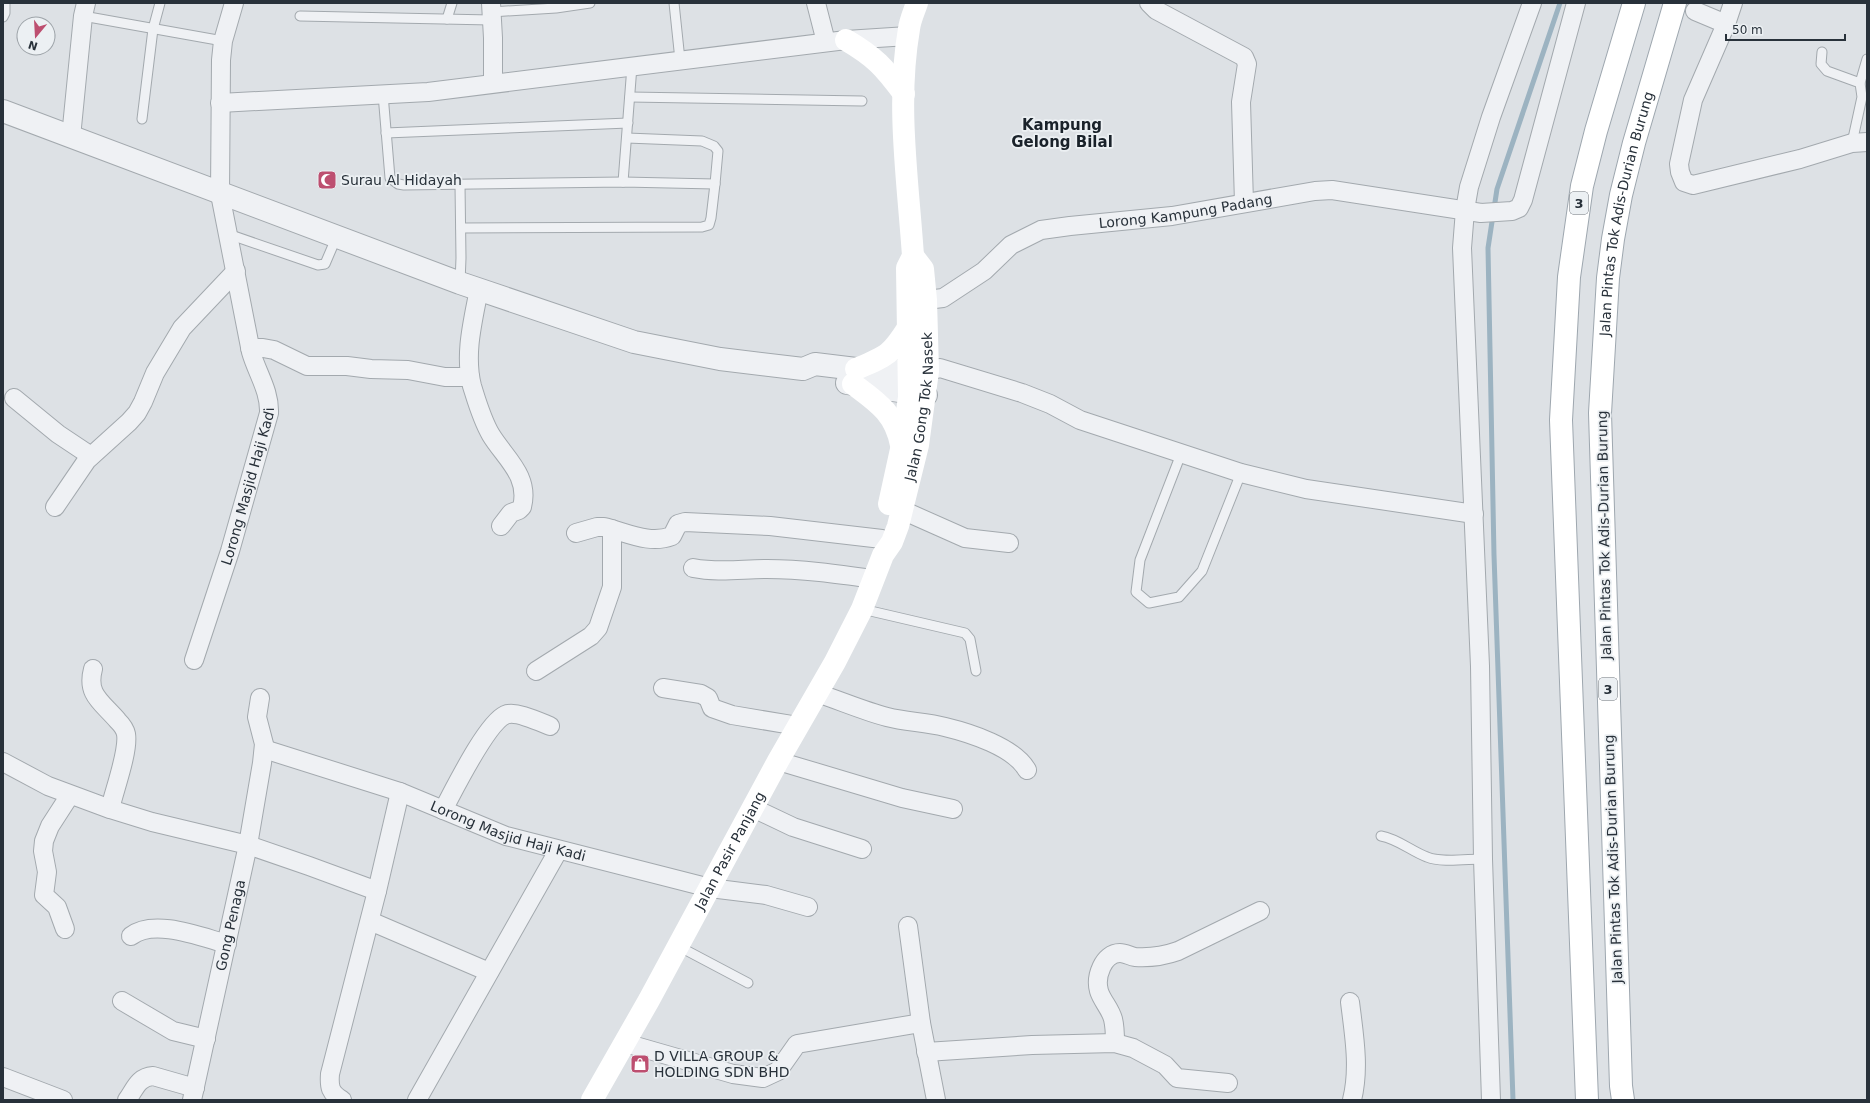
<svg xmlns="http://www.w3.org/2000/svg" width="1870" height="1103" viewBox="0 0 1870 1103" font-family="'DejaVu Sans',sans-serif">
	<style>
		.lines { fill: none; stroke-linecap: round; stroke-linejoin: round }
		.stream { stroke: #9cb3c1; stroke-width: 5 }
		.service-casing { stroke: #a3a9ae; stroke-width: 11 }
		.minor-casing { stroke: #a3a9ae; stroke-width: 20 }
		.tertiary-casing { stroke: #a3a9ae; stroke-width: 24 }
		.primary-casing { stroke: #9ea7af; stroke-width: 24 }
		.service { stroke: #eff1f4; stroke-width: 9 }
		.minor { stroke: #eff1f4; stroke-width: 18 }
		.tertiary { stroke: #eff1f4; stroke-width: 22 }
		.secondary { stroke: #fff; stroke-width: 22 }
		.primary { stroke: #fff; stroke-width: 22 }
		.labels { text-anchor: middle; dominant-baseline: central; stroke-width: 3.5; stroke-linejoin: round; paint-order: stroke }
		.shield { fill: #ecf0f3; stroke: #636a72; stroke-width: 1 }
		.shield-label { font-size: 13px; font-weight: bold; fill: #28313a }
		.poi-label { font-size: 14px; fill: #28313a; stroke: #ecf0f3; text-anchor: start }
		.street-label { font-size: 14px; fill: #28313a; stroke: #ecf0f3 }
		.neighbourhood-label { font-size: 15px; font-weight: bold; fill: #1a222a; stroke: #ecf0f3 }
	</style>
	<rect width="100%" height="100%" fill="#dde1e5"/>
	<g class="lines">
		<!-- stream -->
		<polyline class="stream" points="1513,1100 1494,555 1488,248 1497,189 1560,3"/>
		<!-- service casing -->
		<g class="service-casing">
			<g id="service">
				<polyline points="674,3 680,60"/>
				<polyline points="491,12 556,8 590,3"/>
				<polyline points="83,16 223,41"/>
				<polyline points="300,16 491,20"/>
				<polyline points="3,17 5,13 5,3"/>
				<polyline points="447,19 452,3"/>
				<polyline points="1822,52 1821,64 1827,71 1860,83 1862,97 1852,143"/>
				<polyline points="1860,83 1867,59"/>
				<polyline points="383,94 390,178 398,184 404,185 623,182 715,184 718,151 714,146 702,141 627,138"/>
				<polyline points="630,97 862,101"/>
				<polyline points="142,119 153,29 160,3"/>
				<polyline points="386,133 628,123"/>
				<polyline points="623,182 632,66"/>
				<polyline points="461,228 702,227 709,225 711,218 715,184"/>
				<polyline points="228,234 318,265 325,264 337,236"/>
				<polyline points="460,283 461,258 460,185"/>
				<polyline points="1181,454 1140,560 1136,592 1149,603 1179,597 1202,571 1241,473"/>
				<polyline points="862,609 965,633 970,639 976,671"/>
				<path d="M1381,836C1398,839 1411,851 1427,857C1441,863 1467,859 1483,859"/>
				<polyline points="678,946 748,983"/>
			</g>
		</g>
		<!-- minor casing -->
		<g class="minor-casing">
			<g id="minor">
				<polyline points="491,3 493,38 493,83"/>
				<polyline points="816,3 826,42"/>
				<polyline points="1149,3 1156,10 1244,57 1247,64 1241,102 1244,203"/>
				<polyline points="1733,3 1726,24 1693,100 1679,164 1680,172 1684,182 1693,185 1800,159 1852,143 1867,142"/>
				<polyline points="1695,11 1726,24"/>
				<polyline points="220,103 428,92 846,40 908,36"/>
				<polyline points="71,137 83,16 86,3"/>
				<path d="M479,289C473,321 464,354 472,386C477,402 482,420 491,435C505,458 530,476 522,507L519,510L511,513L501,526"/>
				<path id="s1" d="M926,300L943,298L984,271L1011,245L1041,230L1070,226L1172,216L1315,191L1332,190L1481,213L1512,211L1519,208L1523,200L1576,3"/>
				<polyline points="250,348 263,348 274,350 307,366 347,366 371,369 408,370 445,377 470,377"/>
				<polyline points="928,371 940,368 1022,393 1050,404 1080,420 1241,473 1306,489 1474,514"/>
				<polyline points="14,398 58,434 91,456"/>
				<polyline points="55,507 87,460 129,422 137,413 143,402 155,373 182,328 236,271"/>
				<polyline points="902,510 965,538 1009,543"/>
				<path d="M576,533L597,527H604C626,532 649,545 672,536L678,524L685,522L770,526L882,539"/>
				<path d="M693,568C718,573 742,569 767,569C802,569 838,574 873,579"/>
				<path id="s2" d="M194,660L230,551L269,413C270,391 257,373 251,352L220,194L221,60L223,41L234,3"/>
				<path d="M93,669C86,695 102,702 118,721C122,725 125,729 126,734C129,751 114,791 110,809"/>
				<polyline points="536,671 591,636 598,628 612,587 612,529"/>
				<polyline points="663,688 701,694 708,698 712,708 732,715 798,726"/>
				<path d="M817,693C841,701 864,711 887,717C906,722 926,722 945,727C970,733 1014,747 1027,770"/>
				<path id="s3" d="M264,749L400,792L506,836L710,888L766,895L808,907"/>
				<polyline points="778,761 902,798 953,809"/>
				<path d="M3,762L48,786L110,809L152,822L248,845L309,866L377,891L330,1074C329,1087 330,1093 342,1100"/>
				<polyline points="753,808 793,827 862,849"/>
				<path d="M443,810C454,790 486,724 505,715C515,710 540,722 550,726"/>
				<polyline points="377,891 400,792"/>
				<polyline points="370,921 489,972"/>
				<polyline points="908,926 921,1023 936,1100"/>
				<polyline points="65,929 57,907 44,895 47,872 43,851 44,841 50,826 70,795"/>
				<path d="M131,936C154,918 201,937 227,944"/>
				<polyline points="122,1001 173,1031 206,1039"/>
				<path d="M1350,1002C1354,1035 1360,1068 1352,1100"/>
				<polyline points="625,1043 733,1074 763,1078 778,1071 797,1044 921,1023"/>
				<path d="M1115,1043C1115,1035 1115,1027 1113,1019C1110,1008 1102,1001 1099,991C1095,977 1103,953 1120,953C1125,953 1130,956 1135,957C1150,958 1164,956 1178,951L1260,911"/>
				<polyline points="926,1052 1032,1045 1115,1043 1133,1048 1165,1065 1177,1078 1228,1083"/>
				<polyline points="3,1077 63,1100"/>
				<path d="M127,1100C135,1089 138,1077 153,1076L195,1088"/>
				<path id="s4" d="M192,1100L248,845L262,763L264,744L257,717L260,698"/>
				<polyline points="417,1100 558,851"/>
				<polyline points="1491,1100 1483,859 1480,666 1462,248 1465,210 1469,187 1491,117 1532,3"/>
			</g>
		</g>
		<!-- tertiary casing -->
		<g class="tertiary-casing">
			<g id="tertiary">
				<polyline points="3,111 460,283 634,342 720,359 803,369 815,364 856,369 927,371"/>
				<polyline points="847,383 926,395"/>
			</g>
		</g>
		<!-- primary casing -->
		<g class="primary-casing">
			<g id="primary">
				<polyline points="1587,1100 1561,420 1569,277 1582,186 1596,131 1634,3"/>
				<path id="s6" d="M1623,1100L1621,1086L1600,413L1608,278L1613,239L1621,195L1634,143L1675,3"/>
			</g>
		</g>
		<!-- service -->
		<use href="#service" class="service"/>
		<!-- minor -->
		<use href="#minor" class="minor"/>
		<!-- tertiary -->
		<use href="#tertiary" class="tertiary"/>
		<!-- secondary -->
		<g class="secondary">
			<path d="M846,40C875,57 884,67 904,94"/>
			<path d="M856,369C887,356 891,355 909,326"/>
			<path d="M853,384C877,402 895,413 901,445"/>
			<path d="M889,504L903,440L909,397L907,268L913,256C908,181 896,104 909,29C910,20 914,12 917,3"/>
			<path id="s5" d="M592,1100L649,1000L778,761L835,662L862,609L883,555L892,542L898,526L918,445L928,371L926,300L923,269L913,256"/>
		</g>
		<!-- primary -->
		<use href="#primary" class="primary"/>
	</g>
	<!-- icons -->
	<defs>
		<g id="mosque-square" transform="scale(1)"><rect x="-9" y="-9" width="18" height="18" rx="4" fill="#bd4f70" stroke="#ecf0f3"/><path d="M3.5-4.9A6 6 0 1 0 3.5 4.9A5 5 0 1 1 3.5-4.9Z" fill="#fff"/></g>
		<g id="shop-square" transform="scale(1)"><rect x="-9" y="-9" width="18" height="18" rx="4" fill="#bd4f70" stroke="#ecf0f3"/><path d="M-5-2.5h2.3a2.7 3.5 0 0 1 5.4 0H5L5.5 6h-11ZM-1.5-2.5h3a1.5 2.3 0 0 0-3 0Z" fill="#fff"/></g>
	</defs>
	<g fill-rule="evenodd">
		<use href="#mosque-square" x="327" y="180"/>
		<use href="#shop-square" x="640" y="1064"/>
	</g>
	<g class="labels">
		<!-- shield labels -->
		<g class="shield">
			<rect x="1570" y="192" width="18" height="22" rx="3"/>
			<rect x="1599" y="678" width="18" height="22" rx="3"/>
		</g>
		<g class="shield-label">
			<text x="1579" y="203">3</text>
			<text x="1608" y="689">3</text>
		</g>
		<!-- poi labels -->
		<g class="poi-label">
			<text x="341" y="180">Surau Al Hidayah</text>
			<text x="654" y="1056">D VILLA GROUP &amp;<tspan x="654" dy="16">HOLDING SDN BHD</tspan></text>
		</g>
		<!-- street labels -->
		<g class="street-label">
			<text stroke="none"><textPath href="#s1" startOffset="283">Lorong Kampung Padang</textPath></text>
			<text stroke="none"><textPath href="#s6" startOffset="889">Jalan Pintas Tok Adis-Durian Burung</textPath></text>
			<text stroke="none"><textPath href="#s5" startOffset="773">Jalan Gong Tok Nasek</textPath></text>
			<text stroke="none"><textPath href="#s2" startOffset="182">Lorong Masjid Haji Kadi</textPath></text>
			<text transform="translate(1604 535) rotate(-91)">Jalan Pintas Tok Adis-Durian Burung</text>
			<text stroke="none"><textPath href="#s3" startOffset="258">Lorong Masjid Haji Kadi</textPath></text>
			<text stroke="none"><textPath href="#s5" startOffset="285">Jalan Pasir Panjang</textPath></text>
			<text transform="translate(1613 859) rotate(-92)">Jalan Pintas Tok Adis-Durian Burung</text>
			<text stroke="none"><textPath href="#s4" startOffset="179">Gong Penaga</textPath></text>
		</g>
		<!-- neighbourhood labels -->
		<g class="neighbourhood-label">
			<text x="1062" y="125">Kampung<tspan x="1062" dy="17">Gelong Bilal</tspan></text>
		</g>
	</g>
	<!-- border -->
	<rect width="1870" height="1103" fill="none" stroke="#28313a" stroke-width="8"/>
	<!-- north arrow -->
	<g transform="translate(36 36) rotate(198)"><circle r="19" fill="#ecf0f3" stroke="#9ea4a9"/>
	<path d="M0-3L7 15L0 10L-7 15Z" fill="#bd4f70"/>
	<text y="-6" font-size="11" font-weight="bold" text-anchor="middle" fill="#28313a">N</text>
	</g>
	<!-- scale -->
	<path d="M1726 34v6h119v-6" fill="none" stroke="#28313a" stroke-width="2"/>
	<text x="1732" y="34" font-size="12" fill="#28313a" stroke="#ecf0f3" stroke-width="3" paint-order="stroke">50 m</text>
</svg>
